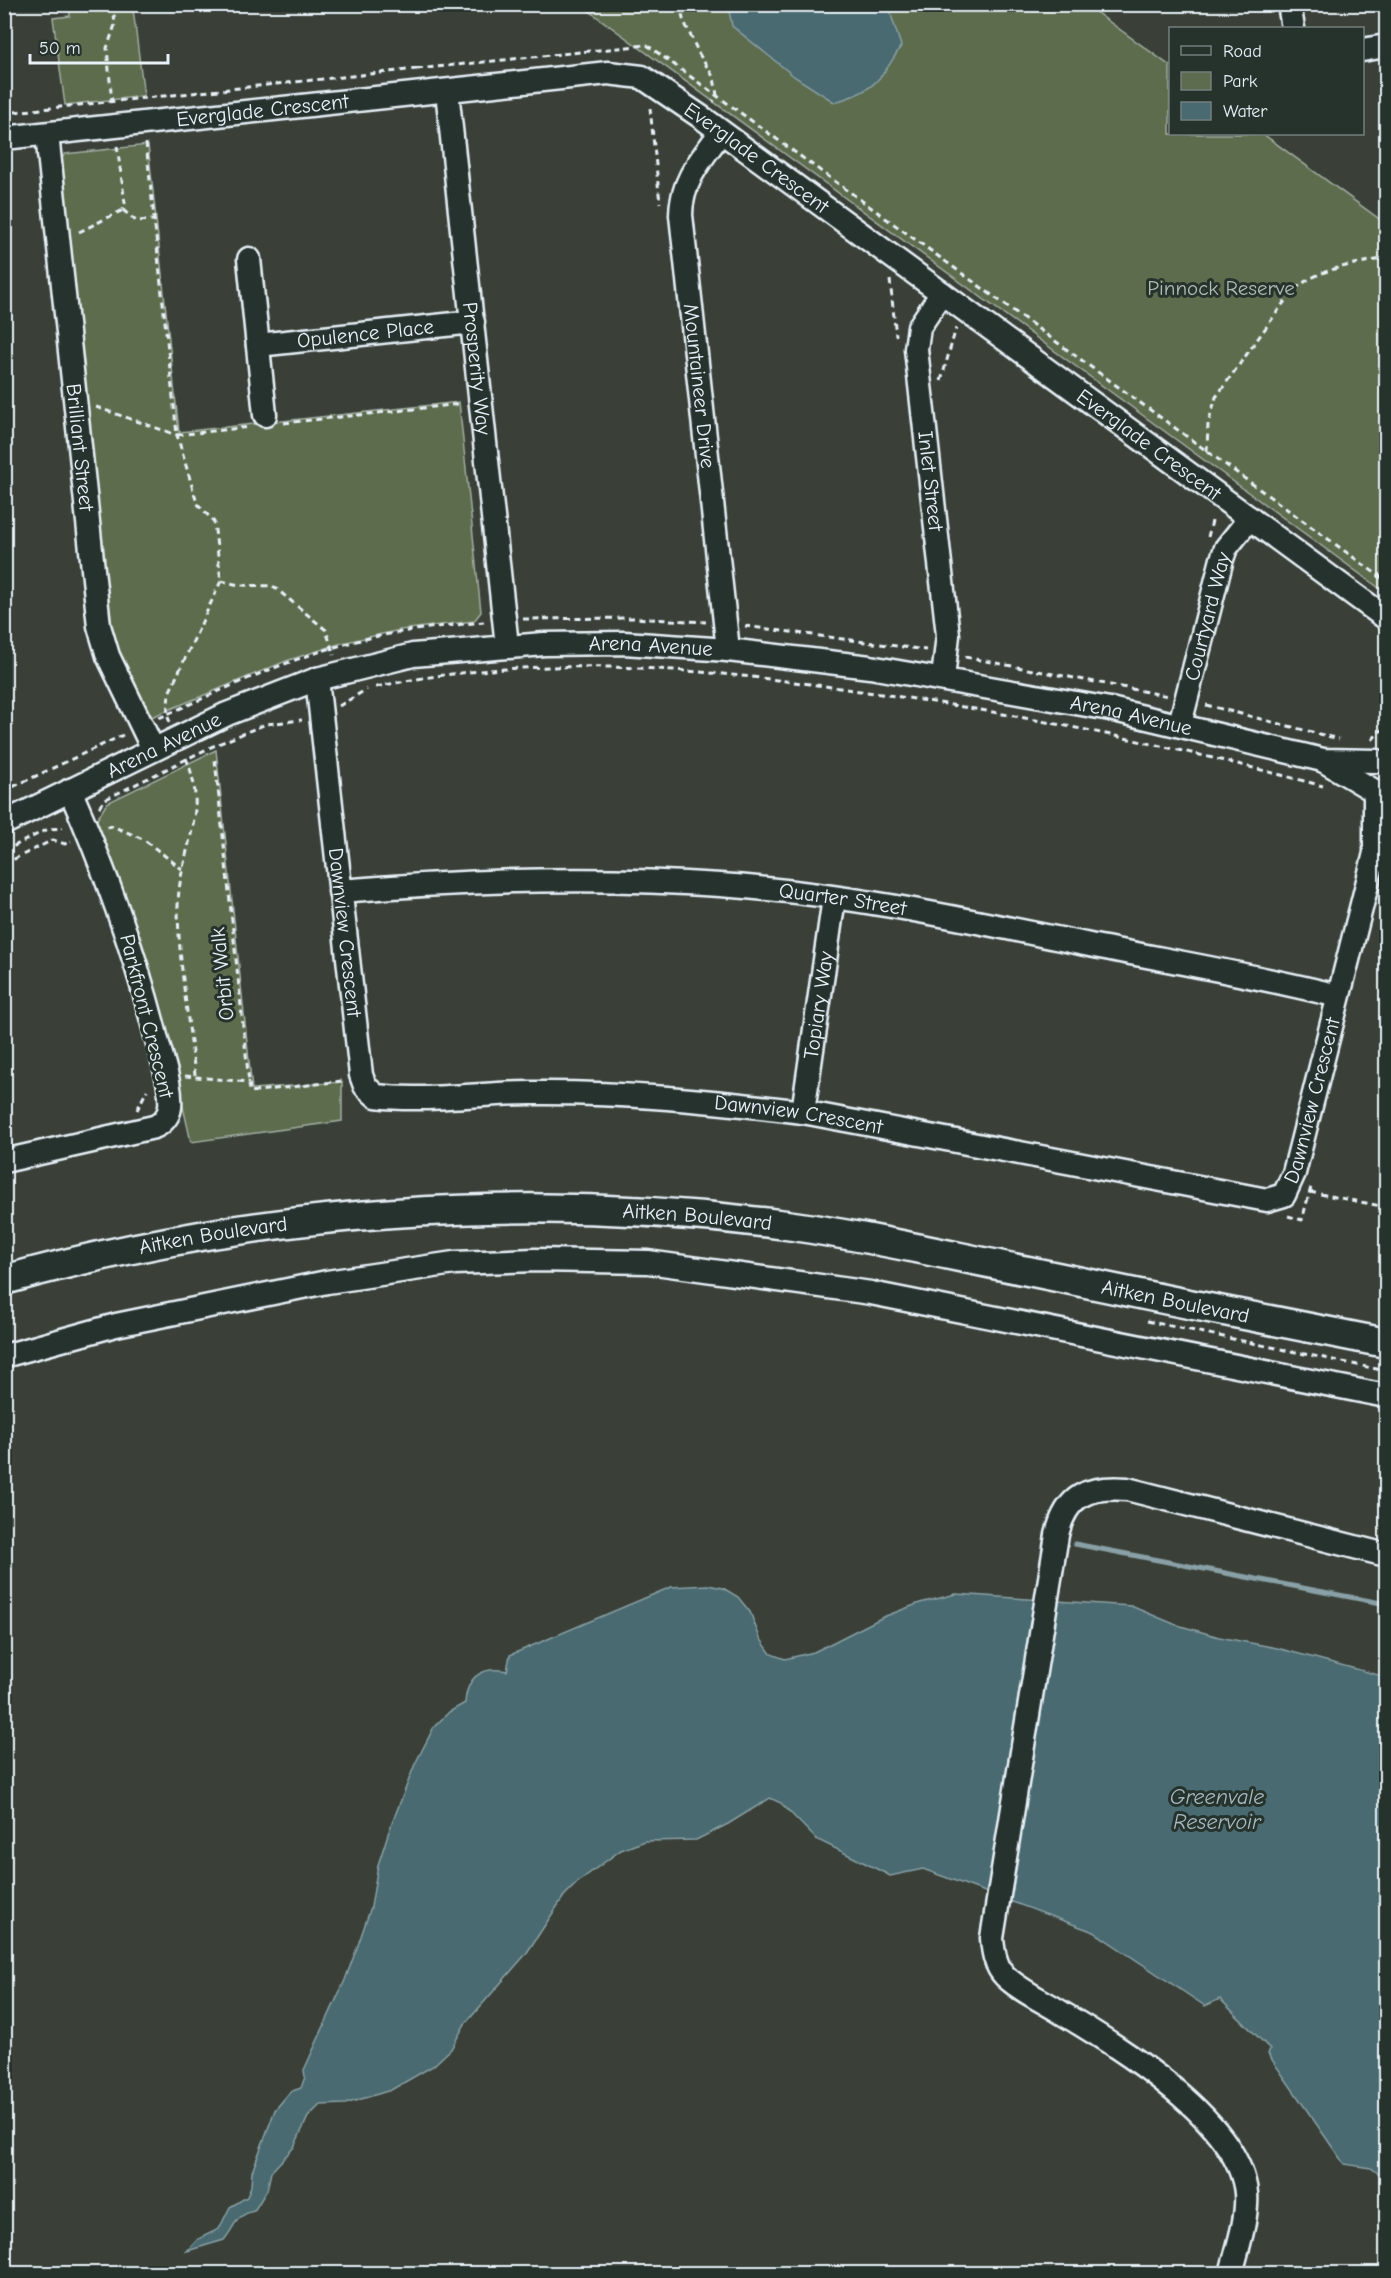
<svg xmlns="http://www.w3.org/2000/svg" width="1391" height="2278" viewBox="0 0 1391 2278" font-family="'Comic Neue',sans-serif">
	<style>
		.green { fill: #5d6c4e; stroke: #a2aea3; stroke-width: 1.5 }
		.water { fill: #496a70; stroke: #89a0a6; stroke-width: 1.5 }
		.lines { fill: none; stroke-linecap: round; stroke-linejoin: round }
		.stream { stroke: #89a0a6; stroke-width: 5 }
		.minor-casing { stroke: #e8f1f8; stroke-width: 27 }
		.major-casing { stroke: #e8f1f8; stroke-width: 33 }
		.path { stroke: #e8f1f8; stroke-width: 3; stroke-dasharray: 6 4.5; stroke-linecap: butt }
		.minor { stroke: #26332d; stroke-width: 22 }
		.major { stroke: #26332d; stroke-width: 28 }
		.labels { text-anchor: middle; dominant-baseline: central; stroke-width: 6; stroke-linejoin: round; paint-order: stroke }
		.street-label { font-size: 21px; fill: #e8f1f8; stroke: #26332d }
		.park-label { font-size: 21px; fill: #b0bcb4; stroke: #26332d }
		.water-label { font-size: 22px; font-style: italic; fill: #a8bbc2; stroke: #26332d }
	</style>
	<rect width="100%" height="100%" fill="#3a4038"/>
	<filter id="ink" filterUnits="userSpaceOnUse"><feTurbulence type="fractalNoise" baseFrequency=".0167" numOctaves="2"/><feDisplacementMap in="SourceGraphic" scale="12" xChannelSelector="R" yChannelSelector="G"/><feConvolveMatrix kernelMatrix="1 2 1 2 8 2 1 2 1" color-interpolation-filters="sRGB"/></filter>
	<g filter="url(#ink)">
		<!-- green -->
		<g class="green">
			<polygon points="69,5 122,5 123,10 133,9 144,96 65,105 53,18 70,16"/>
			<polygon points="581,5 1086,5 1170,66 1170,134 1263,134 1386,224 1386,593"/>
			<polygon points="148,145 179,432 459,402 481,612 474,621 400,630 342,643 286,661 149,718 114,645 110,630 61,159 65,154"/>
			<path d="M216,750L252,1089L342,1082V1121L191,1142C167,1032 138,926 96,821L107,803Z"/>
		</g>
		<!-- water -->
		<g class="water">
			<path d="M728,5H888L901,46C880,80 875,91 834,102L795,77L732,26Z"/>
			<path d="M708,1585L723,1588L738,1597L750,1612L760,1638L771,1654L785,1659L814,1652L883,1617L920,1603L956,1594L1131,1606L1174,1624L1219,1637L1277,1648L1386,1677V2179L1371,2168L1344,2164L1268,2054L1270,2049L1220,1999L1205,2006L1094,1932L923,1869L890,1876L885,1873L816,1839L781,1803L770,1798L728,1824L696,1840L645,1841L621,1850L579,1881L564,1896L526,1954L465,2024L451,2049L433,2066L391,2090L345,2104L320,2105L308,2117L294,2147L271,2172L267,2190L254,2211C235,2215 235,2227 224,2240L187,2251L198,2239L219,2229L230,2207L247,2197L251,2186L252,2172L275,2110L290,2092L301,2088L305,2077L304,2070L345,1980L358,1945L371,1907L378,1865L389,1831L415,1764L434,1727L449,1712L465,1703C467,1677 481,1666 507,1671L510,1655L671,1587Z"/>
		</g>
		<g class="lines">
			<!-- stream -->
			<polyline class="stream" points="1075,1544 1386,1604"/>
			<!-- minor casing -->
			<g class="minor-casing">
				<g id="minor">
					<polyline points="1289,4 1293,28"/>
					<polyline points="1362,50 1386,46"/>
					<path id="s1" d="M447,91L507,646"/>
					<path id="s2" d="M721,132C702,158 681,181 681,215L728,650"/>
					<path id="s3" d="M47,134L99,626L108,656L153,749"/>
					<path id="s4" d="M4,138L608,73L642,77L704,119L1386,618"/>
					<polyline points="249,259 265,415"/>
					<path id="s5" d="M942,293L919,327L916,349L948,635L943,678"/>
					<path id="s6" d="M258,345L473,322"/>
					<path id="s7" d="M317,679L361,1075L365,1086L376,1096C423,1102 483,1093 531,1093C622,1092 713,1101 803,1112L1267,1200L1284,1195L1294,1173L1375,853V795"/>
					<path id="s8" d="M1180,724L1222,559L1226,548L1250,518"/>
					<polyline points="1324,761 1371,789"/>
					<path id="s9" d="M4,823L227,714L317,679L413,655L544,644L624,643L728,650L870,667L1110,709L1323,760L1377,761"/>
					<path id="s10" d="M340,891C467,880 593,876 720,885C843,893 964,919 1085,944C1169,961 1255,975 1338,996"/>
					<path id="s11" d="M803,1112L834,898"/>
					<path d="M4,1161L154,1127C162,1124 169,1116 170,1107C172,1086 162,1060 157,1040C135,953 106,872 70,790"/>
					<polyline points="4,1356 116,1325 327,1282 454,1263 535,1260 648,1262 871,1293 1386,1396"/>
					<path d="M1231,2274C1237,2249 1248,2219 1246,2193C1239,2120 1120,2048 1062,2013C1044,2001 1020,1991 1005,1976C995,1966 993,1951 992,1938L1057,1535C1066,1495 1088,1486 1127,1489L1386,1555"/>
				</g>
			</g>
			<!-- major casing -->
			<g class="major-casing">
				<g id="major">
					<path id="s12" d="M4,1280C258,1209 525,1191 786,1225C867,1236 947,1255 1028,1271C1147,1296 1267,1320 1386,1343"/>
				</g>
			</g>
			<!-- path -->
			<g class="path">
				<polyline points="680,4 683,19 699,54 714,78 717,95 713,102"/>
				<polyline points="417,69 647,45 1386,581"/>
				<polyline points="112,103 107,48 115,25 113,4"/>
				<polyline points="650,108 660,203"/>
				<polyline points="4,113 417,69 417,73"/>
				<polyline points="146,143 177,435 250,427"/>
				<polyline points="117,146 125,203 123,210"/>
				<polyline points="123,210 136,221 153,220"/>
				<polyline points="79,232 123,210"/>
				<polyline points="890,280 896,336"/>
				<polyline points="941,381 956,328"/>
				<polyline points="96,407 177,435 197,503 214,522 221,581 169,693 167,715 170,722"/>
				<polyline points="284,423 461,404"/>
				<path d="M1207,451L1208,424L1216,397L1290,294C1315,268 1352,265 1386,258"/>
				<polyline points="1208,537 1213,517"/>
				<polyline points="221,581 239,585 273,586 326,630 334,655"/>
				<polyline points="523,619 632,618 706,622"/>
				<polyline points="745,626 926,650"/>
				<polyline points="965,657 1168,696"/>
				<path d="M376,687C534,652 702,668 860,691C1017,713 1170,745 1323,786"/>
				<polyline points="1206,705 1339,739"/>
				<polyline points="339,706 367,689"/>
				<path d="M159,718C226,688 293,656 365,639C404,630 444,626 484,622"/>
				<polyline points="1384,732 1386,724"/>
				<polyline points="1372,740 1381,730 1386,733"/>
				<path d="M186,758C211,817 177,852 178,911C179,965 189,1021 195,1075"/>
				<polyline points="215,760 250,1092 342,1081"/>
				<polyline points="4,791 123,735"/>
				<polyline points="99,807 106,799 211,747 266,724 302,720"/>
				<polyline points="107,827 112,826 143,839 182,869"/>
				<polyline points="4,851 48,829 63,828"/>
				<polyline points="4,864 53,840 65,844 71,841"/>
				<polyline points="185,1076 249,1082"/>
				<polyline points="137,1110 147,1090"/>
				<polyline points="1310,1192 1386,1207"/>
				<polyline points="1288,1216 1302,1220 1311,1187"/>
				<polyline points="1147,1321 1386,1371"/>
			</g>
			<!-- minor -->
			<use href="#minor" class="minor"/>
			<!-- major -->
			<use href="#major" class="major"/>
		</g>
	</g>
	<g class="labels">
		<!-- street labels -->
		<g class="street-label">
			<text stroke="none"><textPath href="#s4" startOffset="260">Everglade Crescent</textPath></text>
			<text stroke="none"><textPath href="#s4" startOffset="782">Everglade Crescent</textPath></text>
			<text stroke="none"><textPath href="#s6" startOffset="108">Opulence Place</textPath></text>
			<text stroke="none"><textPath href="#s1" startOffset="279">Prosperity Way</textPath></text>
			<text stroke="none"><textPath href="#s2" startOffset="266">Mountaineer Drive</textPath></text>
			<text stroke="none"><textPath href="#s4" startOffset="1268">Everglade Crescent</textPath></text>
			<text stroke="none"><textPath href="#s3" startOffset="315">Brilliant Street</textPath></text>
			<text stroke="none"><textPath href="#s5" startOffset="196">Inlet Street</textPath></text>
			<text stroke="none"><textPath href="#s8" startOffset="111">Courtyard Way</textPath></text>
			<text stroke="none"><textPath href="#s9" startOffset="682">Arena Avenue</textPath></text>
			<text stroke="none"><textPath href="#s9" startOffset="1168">Arena Avenue</textPath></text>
			<text stroke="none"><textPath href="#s9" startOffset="178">Arena Avenue</textPath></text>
			<text stroke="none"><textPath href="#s10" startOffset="504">Quarter Street</textPath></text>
			<text stroke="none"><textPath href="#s7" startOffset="255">Dawnview Crescent</textPath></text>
			<text transform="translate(222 974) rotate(-96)">Orbit Walk</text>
			<text stroke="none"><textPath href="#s11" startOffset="108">Topiary Way</textPath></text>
			<text transform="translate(147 1016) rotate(76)">Parkfront Crescent</text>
			<text stroke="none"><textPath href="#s7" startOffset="1442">Dawnview Crescent</textPath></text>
			<text stroke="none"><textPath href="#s7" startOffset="849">Dawnview Crescent</textPath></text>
			<text stroke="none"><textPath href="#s12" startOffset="700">Aitken Boulevard</textPath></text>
			<text stroke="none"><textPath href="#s12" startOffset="214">Aitken Boulevard</textPath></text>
			<text stroke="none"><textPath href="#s12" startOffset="1186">Aitken Boulevard</textPath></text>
		</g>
		<!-- park labels -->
		<g class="park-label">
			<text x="1221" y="288">Pinnock Reserve</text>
		</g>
		<!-- water labels -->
		<g class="water-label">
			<text x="1217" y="1797">Greenvale<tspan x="1217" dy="25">Reservoir</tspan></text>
		</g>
	</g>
	<!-- margin -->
	<rect width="1391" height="2278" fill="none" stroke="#26332d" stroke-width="24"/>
	<rect x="12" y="12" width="1367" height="2254" fill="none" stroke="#e8f1f8" stroke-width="2" filter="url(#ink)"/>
	<!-- legend -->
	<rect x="1169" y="27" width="195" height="108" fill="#26332d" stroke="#747f7e" stroke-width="1.5"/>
	<rect x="1181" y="46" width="30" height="9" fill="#26332d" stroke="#747f7e" stroke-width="1.5"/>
	<text x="1223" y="57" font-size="18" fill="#e8f1f8">Road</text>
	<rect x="1181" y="72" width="30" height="18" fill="#5d6c4e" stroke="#747f7e" stroke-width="1.5"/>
	<text x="1223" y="87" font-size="18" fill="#e8f1f8">Park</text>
	<rect x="1181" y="102" width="30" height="18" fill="#496a70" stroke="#747f7e" stroke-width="1.5"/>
	<text x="1223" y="117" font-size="18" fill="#e8f1f8">Water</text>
	<!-- scale -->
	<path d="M30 54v9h138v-9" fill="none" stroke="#e8f1f8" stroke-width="3"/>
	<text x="39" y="54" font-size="18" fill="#e8f1f8" stroke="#26332d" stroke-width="4.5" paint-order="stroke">50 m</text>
</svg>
